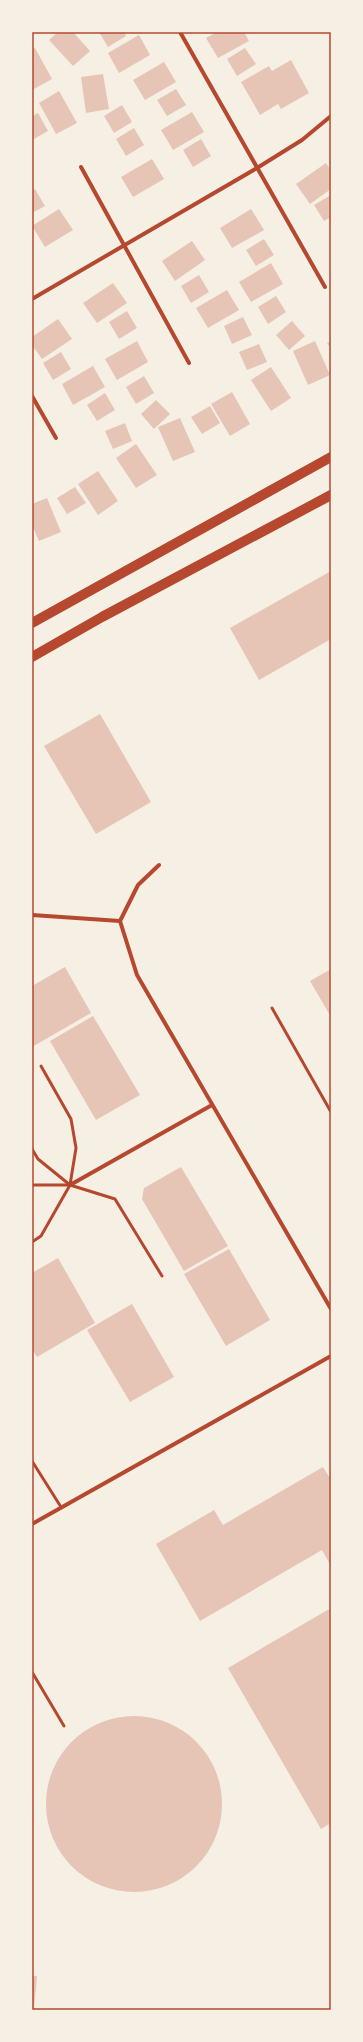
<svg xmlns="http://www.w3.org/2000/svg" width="363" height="2042" viewBox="0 0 363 2042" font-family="'Noto Serif',serif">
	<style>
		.building { fill: #e6c5b7 }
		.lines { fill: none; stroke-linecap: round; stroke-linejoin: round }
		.service { stroke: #b5482f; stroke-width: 3 }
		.minor { stroke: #b5482f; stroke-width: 4 }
		.primary { stroke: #b5482f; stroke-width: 10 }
		.neatline { fill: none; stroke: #b5482f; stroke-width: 1.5 }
	</style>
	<rect width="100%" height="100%" fill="#f6efe4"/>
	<!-- building -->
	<g class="building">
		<polygon points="58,32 73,32 90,51 73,66 49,40"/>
		<polygon points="99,32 124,32 126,36 108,47"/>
		<polygon points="217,32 244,32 249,41 218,58 206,38"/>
		<polygon points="139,35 150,55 119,73 108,53"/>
		<polygon points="35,48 52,79 32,90 32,49"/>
		<polygon points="245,48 256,64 237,76 227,59"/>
		<polygon points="291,60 309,93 281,109 278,104 260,115 241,82 269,66 272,71"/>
		<polygon points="164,62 176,82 145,100 133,80"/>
		<polygon points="103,74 109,109 86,113 81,77"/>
		<polygon points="176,89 186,105 167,116 157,100"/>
		<polygon points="59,91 77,123 56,134 39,103"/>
		<polygon points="122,105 132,122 114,133 104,116"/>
		<polygon points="192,112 204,132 173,150 161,130"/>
		<polygon points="38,113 48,131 32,140 32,116"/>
		<polygon points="134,128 144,145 126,156 116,139"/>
		<polygon points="201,139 211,156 193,167 183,150"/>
		<polygon points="152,159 164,179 133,197 121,177"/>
		<polygon points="326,163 331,171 331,189 310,204 296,184"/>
		<polygon points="35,189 45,206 32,213 32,191"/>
		<polygon points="331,195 331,217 324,221 314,205"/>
		<polygon points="59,209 73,230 45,247 32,226"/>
		<polygon points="251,209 264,230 232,248 220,228"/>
		<polygon points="264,239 274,255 256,266 246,250"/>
		<polygon points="192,241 205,260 175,281 162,261"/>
		<polygon points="271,263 283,284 251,302 239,282"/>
		<polygon points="199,275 209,292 191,303 181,286"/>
		<polygon points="113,283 127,303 97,323 83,303"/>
		<polygon points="227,290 239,310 208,328 196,308"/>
		<polygon points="276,296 286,312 268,324 258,307"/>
		<polygon points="127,311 137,328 119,339 109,322"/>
		<polygon points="243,317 252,335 232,344 224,326"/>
		<polygon points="58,319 72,339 42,359 32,345 32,337"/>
		<polygon points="292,321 305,336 289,350 276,335"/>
		<polygon points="137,341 148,362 117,380 105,359"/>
		<polygon points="315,341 330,375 308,385 293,351"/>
		<polygon points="331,341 331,349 327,343"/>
		<polygon points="259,344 267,362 247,370 239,352"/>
		<polygon points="61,352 71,369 53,380 43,363"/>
		<polygon points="93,366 105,387 73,405 62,384"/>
		<polygon points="271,367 291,398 271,411 251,380"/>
		<polygon points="144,376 154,393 136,404 126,387"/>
		<polygon points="232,392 250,424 230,436 211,404"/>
		<polygon points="105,393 115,410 97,421 87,405"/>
		<polygon points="156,400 170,414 154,429 141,414"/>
		<polygon points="210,406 220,423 202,434 191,417"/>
		<polygon points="180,418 195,452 173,461 158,427"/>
		<polygon points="125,423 132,441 113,449 105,431"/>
		<polygon points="136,444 157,475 136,488 116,458"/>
		<polygon points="98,471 118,501 98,515 78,484"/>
		<polygon points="75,487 86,503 67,514 57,498"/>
		<polygon points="47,498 61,532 39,541 32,525 32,504"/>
		<polygon points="331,571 331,639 259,680 230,628"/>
		<polygon points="100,714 151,802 96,834 44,746"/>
		<polygon points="65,967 91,1013 32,1047 32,986"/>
		<polygon points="331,969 331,1017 310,981"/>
		<polygon points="93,1016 140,1095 96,1120 50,1041"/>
		<polygon points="181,1167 228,1246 184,1271 142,1199 144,1188"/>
		<polygon points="229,1249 270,1320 226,1346 184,1274"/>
		<polygon points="58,1258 95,1323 37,1357 32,1349 32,1273"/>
		<polygon points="132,1304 174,1377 130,1402 87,1330"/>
		<polygon points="323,1467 331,1480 331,1566 322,1550 200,1621 156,1544 214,1510 223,1525"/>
		<polygon points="331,1608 331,1823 321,1829 228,1668"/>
		<circle cx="134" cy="1804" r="88"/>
		<polygon points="32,1976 37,1976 34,2009 32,2009"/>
	</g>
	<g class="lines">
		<!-- service -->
		<g class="service">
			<polyline points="272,1008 331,1112"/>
			<polyline points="32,1149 38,1159 70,1185"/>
			<polyline points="32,1185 70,1185 115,1199 162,1276"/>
			<polyline points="32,1242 41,1236 70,1185 76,1148 71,1119 41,1066"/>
			<polyline points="32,1461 61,1507"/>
			<polyline points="32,1672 64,1726"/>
		</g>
		<!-- minor -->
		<g class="minor">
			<polyline points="180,32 325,287"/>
			<polyline points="81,167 189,363"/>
			<polyline points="32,299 257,168 302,140 331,116"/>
			<polyline points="32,396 56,438"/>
			<polyline points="159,865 138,885 120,921 137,975 331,1309"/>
			<polyline points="32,915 120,921"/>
			<polyline points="70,1185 212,1105"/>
			<polyline points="32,1524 331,1356"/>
		</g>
		<!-- primary -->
		<g class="primary">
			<polyline points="32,623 331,457"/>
			<polyline points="32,657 102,617 331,495"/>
		</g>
	</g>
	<!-- border -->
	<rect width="363" height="2042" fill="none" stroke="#f6efe4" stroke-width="66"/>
	<rect x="33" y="33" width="297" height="1976" class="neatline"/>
</svg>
